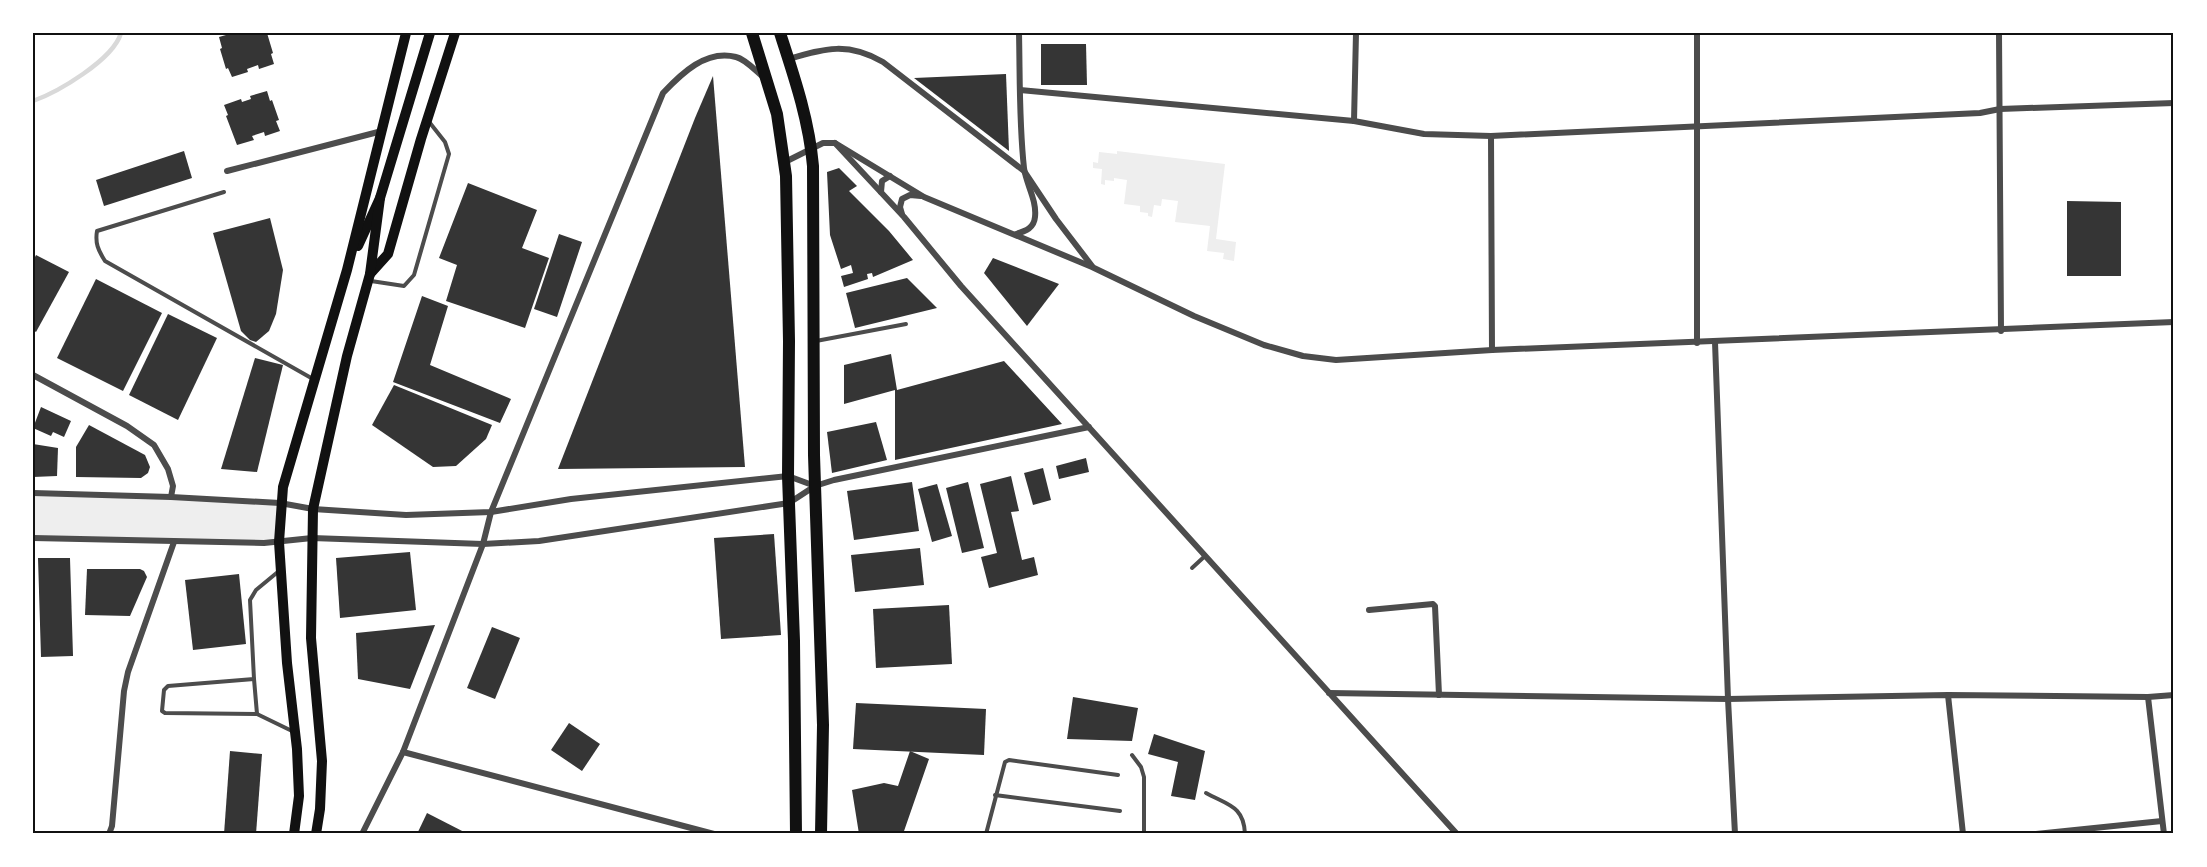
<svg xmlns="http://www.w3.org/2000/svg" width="2207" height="867" viewBox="0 0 2207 867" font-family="'Noto Sans',sans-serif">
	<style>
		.green { fill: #eee }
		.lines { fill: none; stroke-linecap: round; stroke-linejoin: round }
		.stream { stroke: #d9d9d9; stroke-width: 4.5 }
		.building { fill: #353535 }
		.service { stroke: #4c4c4c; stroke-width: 4 }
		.minor { stroke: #4c4c4c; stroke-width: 6 }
		.secondary { stroke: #111; stroke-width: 10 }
		.primary { stroke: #111; stroke-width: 12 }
		.neatline { fill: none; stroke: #111; stroke-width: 2 }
	</style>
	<rect width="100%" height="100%" fill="#fff"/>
	<!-- green -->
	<g class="green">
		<polygon points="1117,151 1225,164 1216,239 1236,242 1234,261 1223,259 1224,253 1207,251 1210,226 1175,222 1178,201 1162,199 1161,206 1154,205 1152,217 1148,216 1148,213 1140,212 1140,206 1124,204 1127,180 1114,178 1114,181 1105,180 1105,185 1101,184 1102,169 1093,168 1093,162 1098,163 1099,152 1117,154"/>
		<polygon points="33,493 280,503 279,542 33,538"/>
	</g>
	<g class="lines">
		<!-- stream -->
		<path class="stream" d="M33,101C58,92 113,60 121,33"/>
	</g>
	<!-- building -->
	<g class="building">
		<polygon points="233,33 237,35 244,33 267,33 273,53 271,54 274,64 259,69 258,65 247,69 248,72 232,77 228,68 226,69 220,49 222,48 219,37"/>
		<polygon points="1041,44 1086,44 1087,85 1041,85"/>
		<polygon points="1006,74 1009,151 914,78"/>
		<polygon points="713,76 745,467 558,469 695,118"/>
		<polygon points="267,91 270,101 272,100 279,120 276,121 280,131 265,136 264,132 252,136 254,140 237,145 226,116 228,115 224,105 241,99 242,102 251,99 250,96"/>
		<polygon points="184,151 192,178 104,206 96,180"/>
		<polygon points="839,168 857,186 849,191 889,231 913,260 873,277 872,273 867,274 868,279 844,287 841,276 853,273 851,265 841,269 830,235 827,172"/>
		<polygon points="468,183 537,210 522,248 549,258 525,328 446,301 457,265 439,258"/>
		<polygon points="2067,201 2121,202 2121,276 2067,276"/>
		<polygon points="270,218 283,270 276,314 269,331 256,342 250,340 241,331 213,233"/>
		<polygon points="559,234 582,242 557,317 534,309"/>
		<polygon points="36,255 69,272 36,332 33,330 33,261"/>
		<polygon points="993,258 1059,284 1027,326 984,273"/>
		<polygon points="907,278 937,308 855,328 846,293"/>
		<polygon points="96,279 162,313 123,391 57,358"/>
		<polygon points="422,296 448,306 430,365 511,399 500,423 393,382"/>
		<polygon points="168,314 217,338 178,420 129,395"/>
		<polygon points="891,354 897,390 1004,361 1062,424 895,460 895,390 844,404 844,365"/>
		<polygon points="255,358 283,365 257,472 221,469"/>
		<polygon points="394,385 492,425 486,439 456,466 433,467 372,425"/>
		<polygon points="41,407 71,421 64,437 53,432 51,436 33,428"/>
		<polygon points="876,422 887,460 832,473 827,432"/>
		<polygon points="89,425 145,455 150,467 148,473 141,478 76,477 76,447"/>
		<polygon points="33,444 58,448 57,476 33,477"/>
		<polygon points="1086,458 1089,472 1059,479 1056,466"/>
		<polygon points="1043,468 1051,500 1033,505 1024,473"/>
		<polygon points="1011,476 1019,511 1011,512 1022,560 1034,557 1038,575 989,588 981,557 997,553 980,484"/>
		<polygon points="912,482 919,531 854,540 847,491"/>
		<polygon points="968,482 984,548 962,553 946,488"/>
		<polygon points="937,484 952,536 932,542 918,489"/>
		<polygon points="774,534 781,635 721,639 714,538"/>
		<polygon points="920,548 924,585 855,592 851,555"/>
		<polygon points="410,552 416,610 340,618 336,558"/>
		<polygon points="38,558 70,558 73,656 41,657"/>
		<polygon points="87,569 140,569 144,571 147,577 130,616 85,615"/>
		<polygon points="239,574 246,644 193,650 185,580"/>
		<polygon points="949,605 952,664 876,668 873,609"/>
		<polygon points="435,625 410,689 358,679 356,633"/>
		<polygon points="492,627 520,638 495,699 467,688"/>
		<polygon points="1073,697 1138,708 1132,741 1067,739"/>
		<polygon points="856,703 986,709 984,755 853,749"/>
		<polygon points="569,723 600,744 582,771 551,750"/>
		<polygon points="1154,734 1205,751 1195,800 1171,796 1178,762 1148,754"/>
		<polygon points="230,751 262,754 256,834 224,834"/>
		<polygon points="910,751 929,759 903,834 859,834 852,790 884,783 898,786"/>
		<polygon points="427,813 468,834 417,834"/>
	</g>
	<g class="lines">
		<!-- service -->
		<g class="service">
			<path d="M224,192L97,231C95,243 98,250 105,261L313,379"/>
			<polyline points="371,281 404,286 414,275 449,154 445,142 430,123"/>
			<polyline points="816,341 906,324"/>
			<polyline points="1192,568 1205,556"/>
			<polyline points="279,571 256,590 250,600 254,679 168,686 164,690 162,711 165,713 257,714 292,731"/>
			<polyline points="254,679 257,714"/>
			<polyline points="1132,755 1141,767 1144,777 1144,834"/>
			<path d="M1206,793C1228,805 1244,806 1245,834"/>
			<polyline points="995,795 1120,811"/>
			<polyline points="986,834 1005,762 1009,760 1118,775"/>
		</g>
		<!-- minor -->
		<g class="minor">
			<polyline points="1999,33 2001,331"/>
			<path d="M789,59C826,48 848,42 883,62L1024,171L1056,219L1092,266"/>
			<polyline points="1020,90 1354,121 1424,134 1491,136 1980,113 2000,109 2174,103"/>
			<polyline points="1354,121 1356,33"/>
			<polyline points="1491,136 1492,350"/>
			<polyline points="835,143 924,197 1092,267 1194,316 1264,345 1303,356 1336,360 1492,350 2174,322"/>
			<polyline points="785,162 823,143 835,143 904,217 961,286 1457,834"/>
			<polyline points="227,171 382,131"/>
			<polyline points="881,192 882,181 890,176"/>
			<polyline points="902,214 900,207 902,199 910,195 921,196"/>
			<path d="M1016,234C1026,231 1034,228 1035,217C1037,200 1026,184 1024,168C1019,123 1020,78 1019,33"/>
			<polyline points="1715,342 1728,699 1735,834"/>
			<polyline points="1697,343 1697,33"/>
			<polyline points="33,375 127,426 154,445 168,469 173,486 171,497"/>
			<polyline points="33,493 171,497 280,503 313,509 406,515 491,512 571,499 788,476 815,486"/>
			<polyline points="33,538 264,543 312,538 483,544 539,541 789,503 815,486 834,480 1089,427"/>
			<polyline points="1369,610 1433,604 1435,606 1439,695"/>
			<polyline points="1329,693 1728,699 1948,695 2148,697 2174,695"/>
			<polyline points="1948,695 1963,834"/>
			<polyline points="2148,697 2164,834"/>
			<polyline points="403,752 714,834"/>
			<polyline points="109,834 112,826 124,691 128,672 174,542"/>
			<path d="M362,834L403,752L483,544L491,512L663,93C681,74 706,49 736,57C745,59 755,70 762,76"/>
			<polyline points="2036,834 2162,821"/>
		</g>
		<!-- secondary -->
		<g class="secondary">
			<polyline points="358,246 380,198 430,33"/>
			<polyline points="370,274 388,254 421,139 455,33"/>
			<polyline points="294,834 299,796 297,749 287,663 279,542 283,487 347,270 406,33"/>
			<polyline points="316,834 320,809 322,761 311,638 313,509 347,356 370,274 380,198"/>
		</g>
		<!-- primary -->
		<g class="primary">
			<polyline points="752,33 777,114 786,176 789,341 788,476 794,641 796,834"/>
			<path d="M780,33C794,76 809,120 813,166L814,455L823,725L821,834"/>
		</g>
	</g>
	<!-- border -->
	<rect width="2207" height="867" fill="none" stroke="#ffffff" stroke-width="69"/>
	<rect x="34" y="34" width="2138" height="798" class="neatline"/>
</svg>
